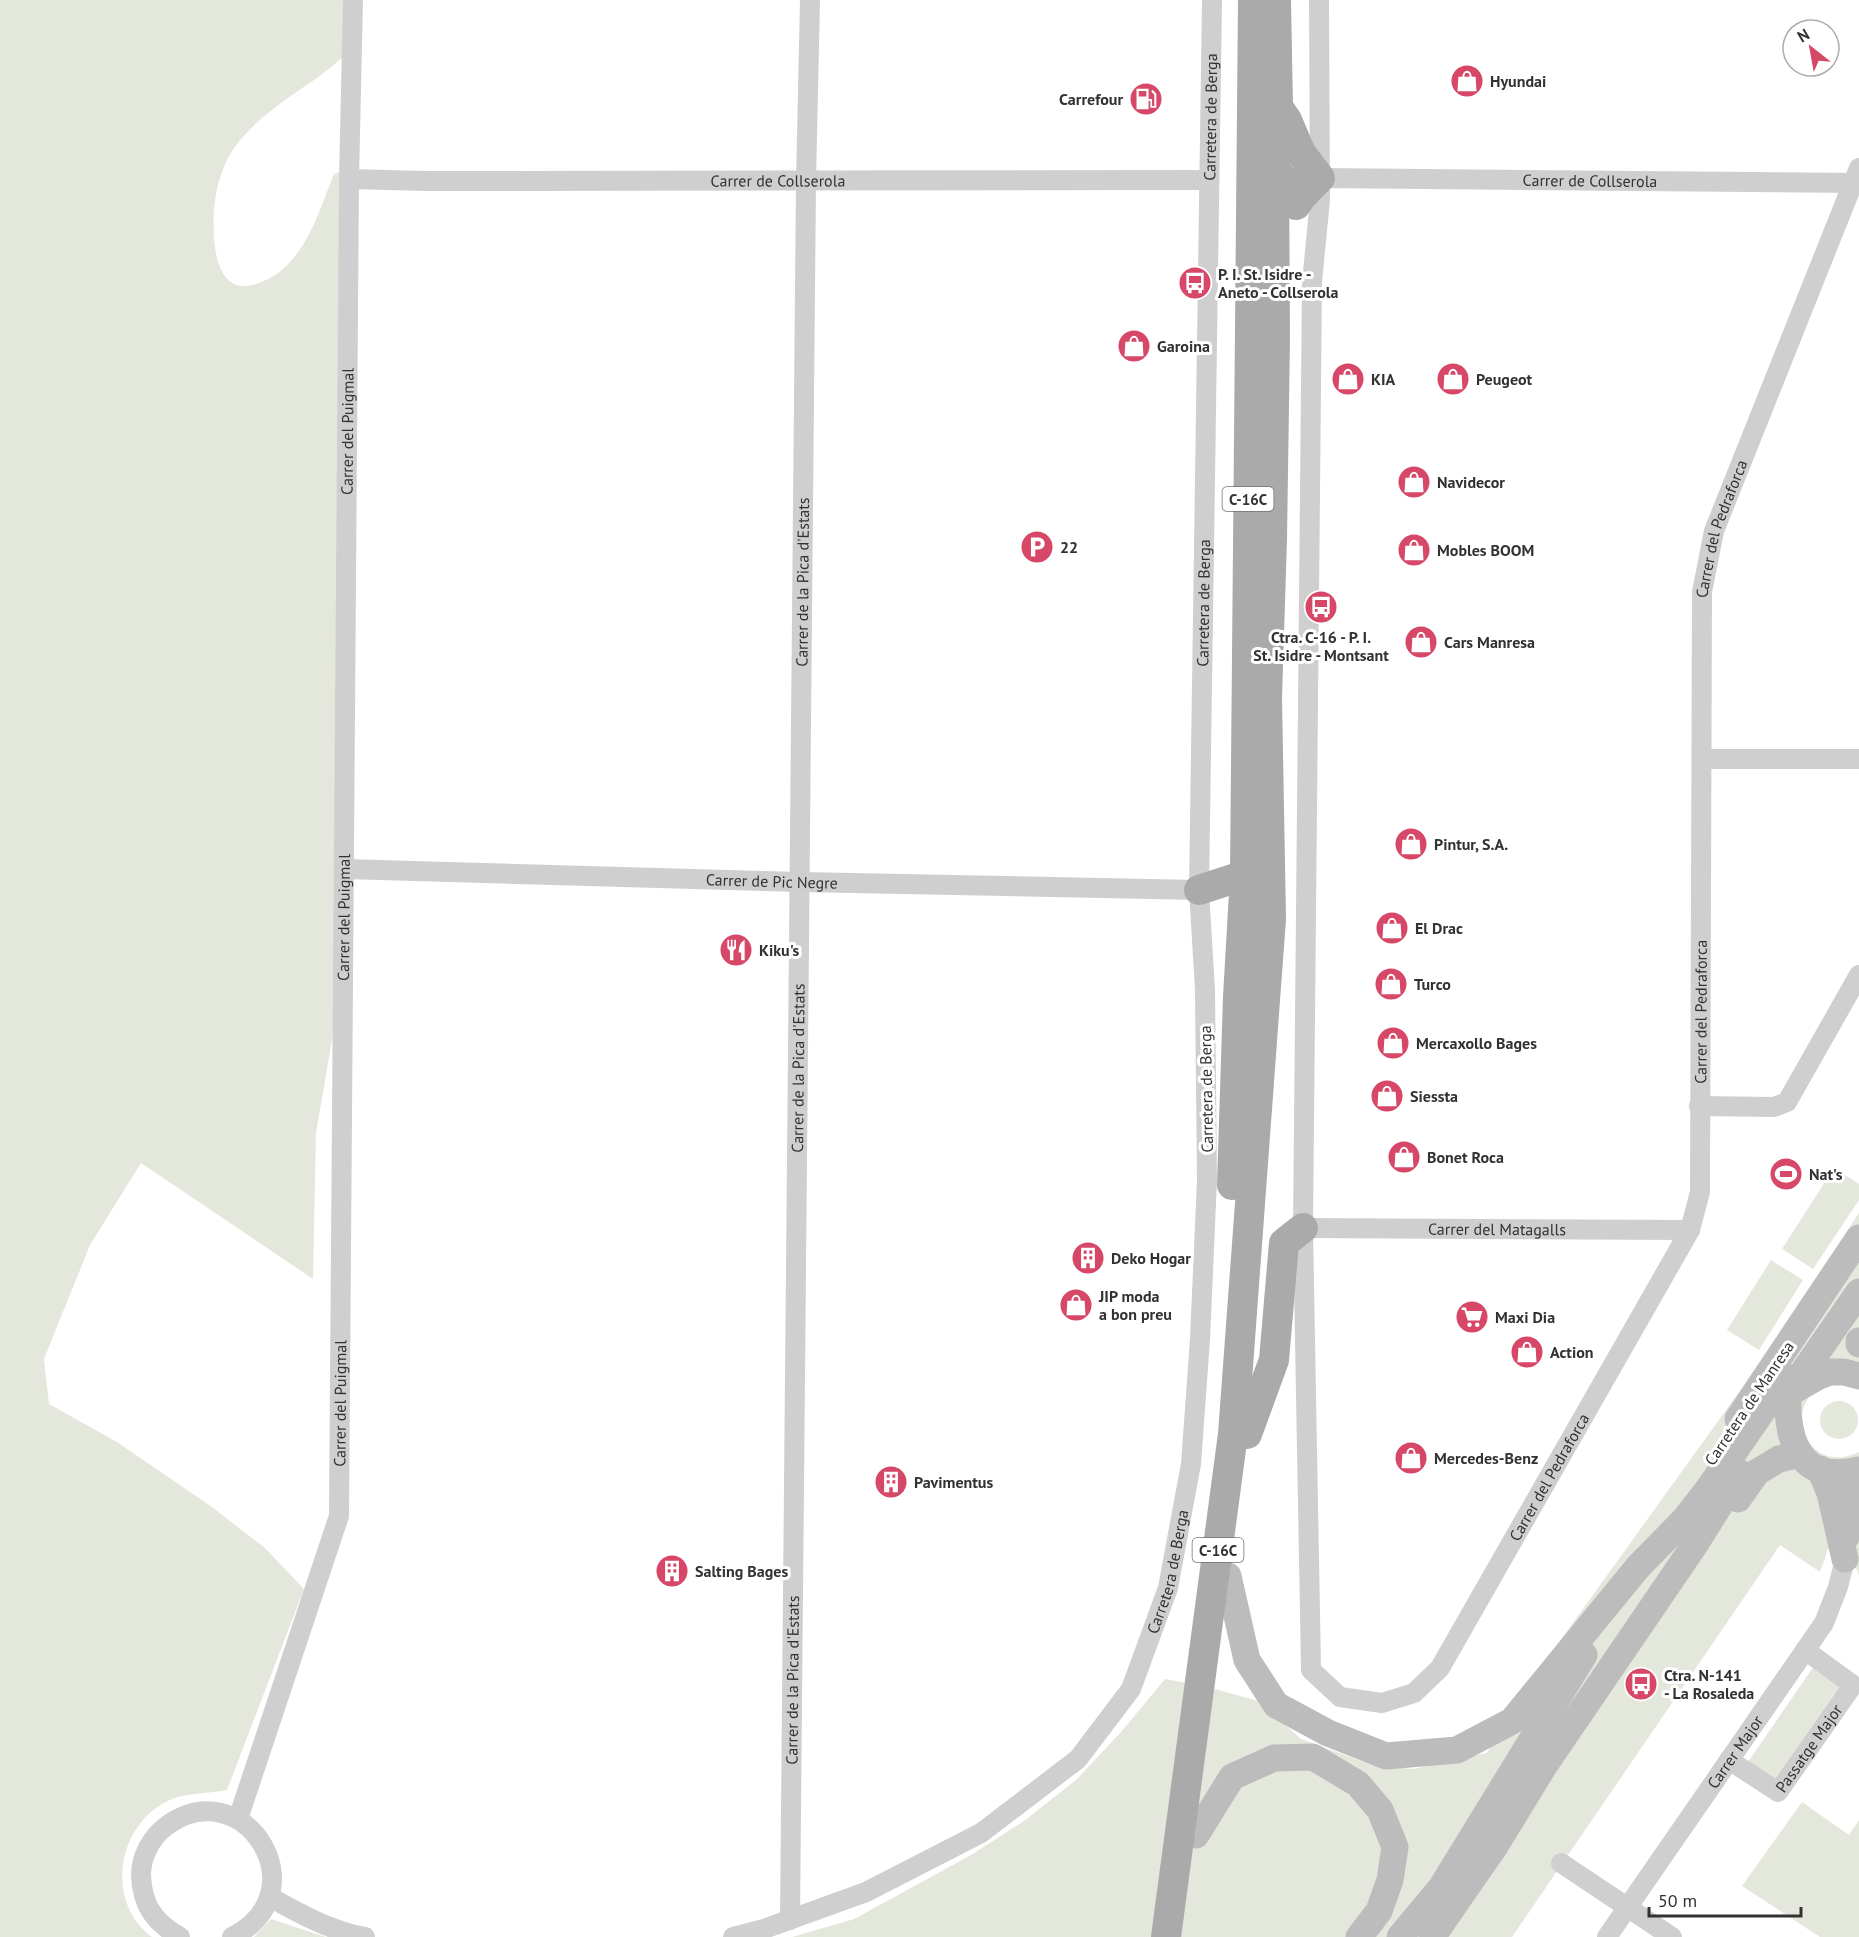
<svg xmlns="http://www.w3.org/2000/svg" width="1859" height="1937" viewBox="0 0 1859 1937" font-family="'PT Sans',sans-serif">
	<style>
		.green { fill: #e4e8dc }
		.lines { fill: none; stroke-linecap: round; stroke-linejoin: round }
		.street { stroke: #cfcfcf; stroke-width: 20 }
		.secondary { stroke: #bcbcbc; stroke-width: 27 }
		.primary { stroke: #aaa; stroke-width: 30 }
		.labels { text-anchor: middle; dominant-baseline: central; stroke-width: 6; stroke-linejoin: round; paint-order: stroke }
		.shield { fill: #fff; stroke: #707070; stroke-width: 1.5 }
		.shield-label { font-size: 15px; font-weight: bold; fill: #323232 }
		.poi-label { font-size: 16px; font-weight: bold; fill: #323232; stroke: #fff; text-anchor: start }
		.street-label { font-size: 16px; fill: #323232; stroke: #fff }
	</style>
	<rect width="100%" height="100%" fill="#fff"/>
	<!-- green -->
	<g class="green">
		<path d="M0,0H347L346,55C335,63 325,73 314,80C285,100 255,119 234,148C225,161 219,178 216,194C211,224 209,303 259,283C270,279 281,272 289,263C312,239 322,203 334,174L339,172L343,174L337,1011L316,1133L313,1279L141,1163L90,1245L44,1359L49,1404L117,1442L212,1507L265,1548L304,1589L227,1790C209,1794 190,1792 172,1799C118,1821 103,1901 152,1937H0Z"/>
		<polygon points="1834,1168 1859,1184 1859,1200 1813,1269 1782,1249"/>
		<path d="M1859,1213V1390C1848,1385 1840,1383 1828,1386C1779,1399 1804,1478 1859,1452V1576L1857,1569L1828,1549L1820,1572L1780,1545L1512,1937H792L854,1919L971,1855L1024,1821L1076,1780L1121,1732L1165,1679L1208,1687L1258,1701L1301,1739L1372,1765L1413,1769L1487,1753L1531,1681L1739,1392Z"/>
		<polygon points="1771,1260 1803,1280 1759,1350 1727,1330"/>
		<circle cx="1839" cy="1420" r="19"/>
		<polygon points="1814,1666 1841,1684 1774,1780 1748,1762"/>
		<polygon points="1802,1802 1849,1835 1859,1820 1859,1937 1820,1937 1742,1886"/>
		<polygon points="271,1919 326,1937 254,1937"/>
	</g>
	<g class="lines">
		<!-- street -->
		<g class="street">
			<path id="s1" d="M1319,0L1320,200L1312,282L1303,1228L1311,1670L1340,1697L1382,1703L1414,1693L1440,1668L1690,1230L1700,1192L1702,592L1714,531L1859,168"/>
			<path id="s2" d="M1320,178L1859,183"/>
			<path id="s3" d="M349,179L426,181L1208,180"/>
			<polyline points="1702,759 1859,759"/>
			<path id="s4" d="M344,869L801,882L1199,890"/>
			<polyline points="1699,1106 1774,1107 1787,1102 1859,975"/>
			<path id="s5" d="M1303,1228L1690,1230"/>
			<path id="s6" d="M1729,1760L1778,1792L1853,1685L1805,1650"/>
			<path id="s7" d="M238,1819L339,1516L349,179L353,0"/>
			<polyline points="1561,1863 1672,1937"/>
			<path d="M270,1897C298,1913 333,1932 365,1937"/>
			<path id="s8" d="M790,1920L806,181L810,0"/>
			<path d="M180,1937C154,1922 142,1905 141,1875C141,1857 151,1838 165,1827C243,1768 322,1892 232,1937"/>
			<path id="s9" d="M733,1937L764,1929L866,1892L981,1833L1078,1759L1131,1689L1168,1588L1191,1464L1200,1339L1207,1180L1205,990L1199,890L1212,0"/>
			<path id="s10" d="M1607,1937L1824,1623L1838,1587L1845,1559"/>
		</g>
		<!-- secondary -->
		<g class="secondary">
			<polyline points="1859,1341 1859,1344"/>
			<path d="M1789,1378C1784,1429 1792,1486 1859,1470"/>
			<polyline points="1793,1387 1859,1292"/>
			<polyline points="1738,1419 1859,1238"/>
			<polyline points="1820,1469 1830,1493 1845,1559"/>
			<polyline points="1738,1499 1757,1472 1779,1459 1800,1454"/>
			<path d="M1846,1537C1847,1519 1848,1497 1859,1482"/>
			<polyline points="1228,1576 1247,1660 1276,1705 1328,1733 1386,1756 1457,1750 1512,1721 1638,1567 1685,1519 1709,1488 1765,1407 1817,1377 1830,1372 1844,1372 1859,1376"/>
			<polyline points="1196,1835 1232,1777 1274,1758 1313,1757 1358,1784 1380,1810 1395,1847 1390,1880 1379,1911 1359,1937"/>
			<polyline points="1400,1937 1441,1888 1584,1655"/>
			<polyline points="1432,1937 1495,1846 1544,1766 1692,1549 1740,1473"/>
		</g>
		<!-- primary -->
		<g class="primary">
			<polyline points="1278,107 1287,120 1301,153 1320,178 1302,196 1296,205"/>
			<polyline points="1266,158 1286,182 1306,192"/>
			<polyline points="1199,890 1245,875 1257,863"/>
			<polyline points="1232,1185 1238,997 1245,875 1253,0"/>
			<polyline points="1247,1434 1274,1360 1284,1243 1303,1228"/>
			<polyline points="1166,1937 1233,1434 1271,919 1267,697 1272,539 1275,338 1274,169 1278,107 1276,0"/>
		</g>
	</g>
	<!-- icons -->
	<defs>
		<g id="shop-disc" transform="scale(1.725)"><circle r="9.5" fill="#d64768" stroke="#fff"/><path d="M-5-2.5h2.3a2.7 3.5 0 0 1 5.4 0H5L5.5 6h-11ZM-1.5-2.5h3a1.5 2.3 0 0 0-3 0Z" fill="#fff"/></g>
		<g id="fuel-disc" transform="scale(1.725)"><circle r="9.5" fill="#d64768" stroke="#fff"/><path d="M-5.5-6h7V0h2V4h1.3V-2.5L3-4.5l.8-.8L6-3V5H2.5V1h-1V6h-7ZM-4.2-4.7v3.2H.2V-4.7Z" fill="#fff"/></g>
		<g id="bus-disc" transform="scale(1.725)"><circle r="9.5" fill="#d64768" stroke="#fff"/><path d="M-5-6H5V4H4V6H2V4H-2V6H-4V4H-5ZM-3.5-4V0h7V-4ZM-3.5 1.2v1.5H-2V1.2ZM2 1.2v1.5H3.5V1.2Z" fill="#fff"/></g>
		<g id="parking-disc" transform="scale(1.725)"><circle r="9.5" fill="#d64768" stroke="#fff"/><path d="M-3.5-5.5H1a3.5 3.5 0 0 1 0 7H-1V5.5H-3.5ZM-1-3.4V-.6H.8a1.4 1.4 0 0 0 0-2.8Z" fill="#fff"/></g>
		<g id="restaurant-disc" transform="scale(1.725)"><circle r="9.5" fill="#d64768" stroke="#fff"/><path d="M-5-6h1v4h1v-4h1v4h1v-4h1v5L-1.5 .5V6h-2V.5L-5-1ZM5-6V6H3V1.5H1.5Q1.5-4 5-6Z" fill="#fff"/></g>
		<g id="stadium-disc" transform="scale(1.725)"><circle r="9.5" fill="#d64768" stroke="#fff"/><path d="M0-5a6.5 5 0 1 0 0 10a6.5 5 0 1 0 0-10ZM-3.5-1.8h7v3.6h-7Z" fill="#fff"/></g>
		<g id="building-disc" transform="scale(1.725)"><circle r="9.5" fill="#d64768" stroke="#fff"/><path d="M-4-6H4V6H1V3H-1V6H-4ZM-2.5-4.3h1.7v1.8h-1.7ZM.8-4.3h1.7v1.8H.8ZM-2.5-1h1.7V.8h-1.7ZM.8-1h1.7V.8H.8Z" fill="#fff"/></g>
		<g id="supermarket-disc" transform="scale(1.725)"><circle r="9.5" fill="#d64768" stroke="#fff"/><path d="M-6-5.5h2.5l.6 2H6L4.5 2H-2.5L-4.4-4H-6ZM-1.5 3.2a1.3 1.3 0 1 0 .1 0ZM3 3.2a1.3 1.3 0 1 0 .1 0Z" fill="#fff"/></g>
	</defs>
	<g fill-rule="evenodd">
		<use href="#shop-disc" x="1467" y="81"/>
		<use href="#fuel-disc" x="1146" y="99"/>
		<use href="#bus-disc" x="1195" y="283"/>
		<use href="#shop-disc" x="1134" y="346"/>
		<use href="#shop-disc" x="1348" y="379"/>
		<use href="#shop-disc" x="1453" y="379"/>
		<use href="#shop-disc" x="1414" y="482"/>
		<use href="#parking-disc" x="1037" y="547"/>
		<use href="#shop-disc" x="1414" y="550"/>
		<use href="#bus-disc" x="1321" y="607"/>
		<use href="#shop-disc" x="1421" y="642"/>
		<use href="#shop-disc" x="1411" y="844"/>
		<use href="#shop-disc" x="1392" y="928"/>
		<use href="#restaurant-disc" x="736" y="950"/>
		<use href="#shop-disc" x="1391" y="984"/>
		<use href="#shop-disc" x="1393" y="1043"/>
		<use href="#shop-disc" x="1387" y="1096"/>
		<use href="#shop-disc" x="1404" y="1157"/>
		<use href="#stadium-disc" x="1786" y="1174"/>
		<use href="#building-disc" x="1088" y="1258"/>
		<use href="#shop-disc" x="1076" y="1305"/>
		<use href="#supermarket-disc" x="1472" y="1317"/>
		<use href="#shop-disc" x="1527" y="1352"/>
		<use href="#shop-disc" x="1411" y="1458"/>
		<use href="#building-disc" x="891" y="1482"/>
		<use href="#building-disc" x="672" y="1571"/>
		<use href="#bus-disc" x="1641" y="1684"/>
	</g>
	<g class="labels">
		<!-- shield labels -->
		<g class="shield">
			<rect x="1222.5" y="487" width="51" height="24" rx="4.5"/>
			<rect x="1192.5" y="1538" width="51" height="24" rx="4.5"/>
		</g>
		<g class="shield-label">
			<text x="1248" y="499">C-16C</text>
			<text x="1218" y="1550">C-16C</text>
		</g>
		<!-- poi labels -->
		<g class="poi-label">
			<text x="1490" y="81">Hyundai</text>
			<text x="1123" y="99" text-anchor="end">Carrefour</text>
			<text x="1218" y="274">P. I. St. Isidre -<tspan x="1218" dy="18">Aneto - Collserola</tspan></text>
			<text x="1157" y="346">Garoina</text>
			<text x="1371" y="379">KIA</text>
			<text x="1476" y="379">Peugeot</text>
			<text x="1437" y="482">Navidecor</text>
			<text x="1060" y="547">22</text>
			<text x="1437" y="550">Mobles BOOM</text>
			<text x="1321" y="637" text-anchor="middle">Ctra. C-16 - P. I.<tspan x="1321" dy="18">St. Isidre - Montsant</tspan></text>
			<text x="1444" y="642">Cars Manresa</text>
			<text x="1434" y="844">Pintur, S.A.</text>
			<text x="1415" y="928">El Drac</text>
			<text x="759" y="950">Kiku's</text>
			<text x="1414" y="984">Turco</text>
			<text x="1416" y="1043">Mercaxollo Bages</text>
			<text x="1410" y="1096">Siessta</text>
			<text x="1427" y="1157">Bonet Roca</text>
			<text x="1809" y="1174">Nat's</text>
			<text x="1111" y="1258">Deko Hogar</text>
			<text x="1099" y="1296">JIP moda<tspan x="1099" dy="18">a bon preu</tspan></text>
			<text x="1495" y="1317">Maxi Dia</text>
			<text x="1550" y="1352">Action</text>
			<text x="1434" y="1458">Mercedes-Benz</text>
			<text x="914" y="1482">Pavimentus</text>
			<text x="695" y="1571">Salting Bages</text>
			<text x="1664" y="1675">Ctra. N-141<tspan x="1664" dy="18">- La Rosaleda</tspan></text>
		</g>
		<!-- street labels -->
		<g class="street-label">
			<text stroke="none"><textPath href="#s9" startOffset="2061">Carretera de Berga</textPath></text>
			<text stroke="none"><textPath href="#s2" startOffset="270">Carrer de Collserola</textPath></text>
			<text stroke="none"><textPath href="#s3" startOffset="429">Carrer de Collserola</textPath></text>
			<text stroke="none"><textPath href="#s7" startOffset="1404">Carrer del Puigmal</textPath></text>
			<text stroke="none"><textPath href="#s1" startOffset="3032">Carrer del Pedraforca</textPath></text>
			<text stroke="none"><textPath href="#s8" startOffset="1338">Carrer de la Pica d'Estats</textPath></text>
			<text stroke="none"><textPath href="#s9" startOffset="1575">Carretera de Berga</textPath></text>
			<text stroke="none"><textPath href="#s4" startOffset="428">Carrer de Pic Negre</textPath></text>
			<text stroke="none"><textPath href="#s7" startOffset="918">Carrer del Puigmal</textPath></text>
			<text stroke="none"><textPath href="#s1" startOffset="2546">Carrer del Pedraforca</textPath></text>
			<text stroke="none"><textPath href="#s8" startOffset="852">Carrer de la Pica d'Estats</textPath></text>
			<text transform="translate(1206 1089) rotate(-91)">Carretera de Berga</text>
			<text stroke="none"><textPath href="#s5" startOffset="194">Carrer del Matagalls</textPath></text>
			<text transform="translate(1749 1403) rotate(-56)">Carretera de Manresa</text>
			<text stroke="none"><textPath href="#s7" startOffset="432">Carrer del Puigmal</textPath></text>
			<text stroke="none"><textPath href="#s1" startOffset="2042">Carrer del Pedraforca</textPath></text>
			<text stroke="none"><textPath href="#s9" startOffset="603">Carretera de Berga</textPath></text>
			<text stroke="none"><textPath href="#s8" startOffset="240">Carrer de la Pica d'Estats</textPath></text>
			<text stroke="none"><textPath href="#s6" startOffset="112">Passatge Major</textPath></text>
			<text stroke="none"><textPath href="#s10" startOffset="225">Carrer Major</textPath></text>
		</g>
	</g>
	<!-- north arrow -->
	<g transform="translate(1811 48) rotate(329)"><circle r="28" fill="#ffffff" stroke="#adadad" stroke-width="1.5"/>
	<path d="M0-4.5L10 22L0 15L-10 22Z" fill="#d64768"/>
	<text y="-9" font-size="16" font-weight="bold" text-anchor="middle" fill="#323232">N</text>
	</g>
	<!-- scale -->
	<path d="M1649 1907v9h152v-9" fill="none" stroke="#323232" stroke-width="3"/>
	<text x="1658" y="1907" font-size="18" fill="#323232" stroke="#ffffff" stroke-width="4.5" paint-order="stroke">50 m</text>
</svg>
